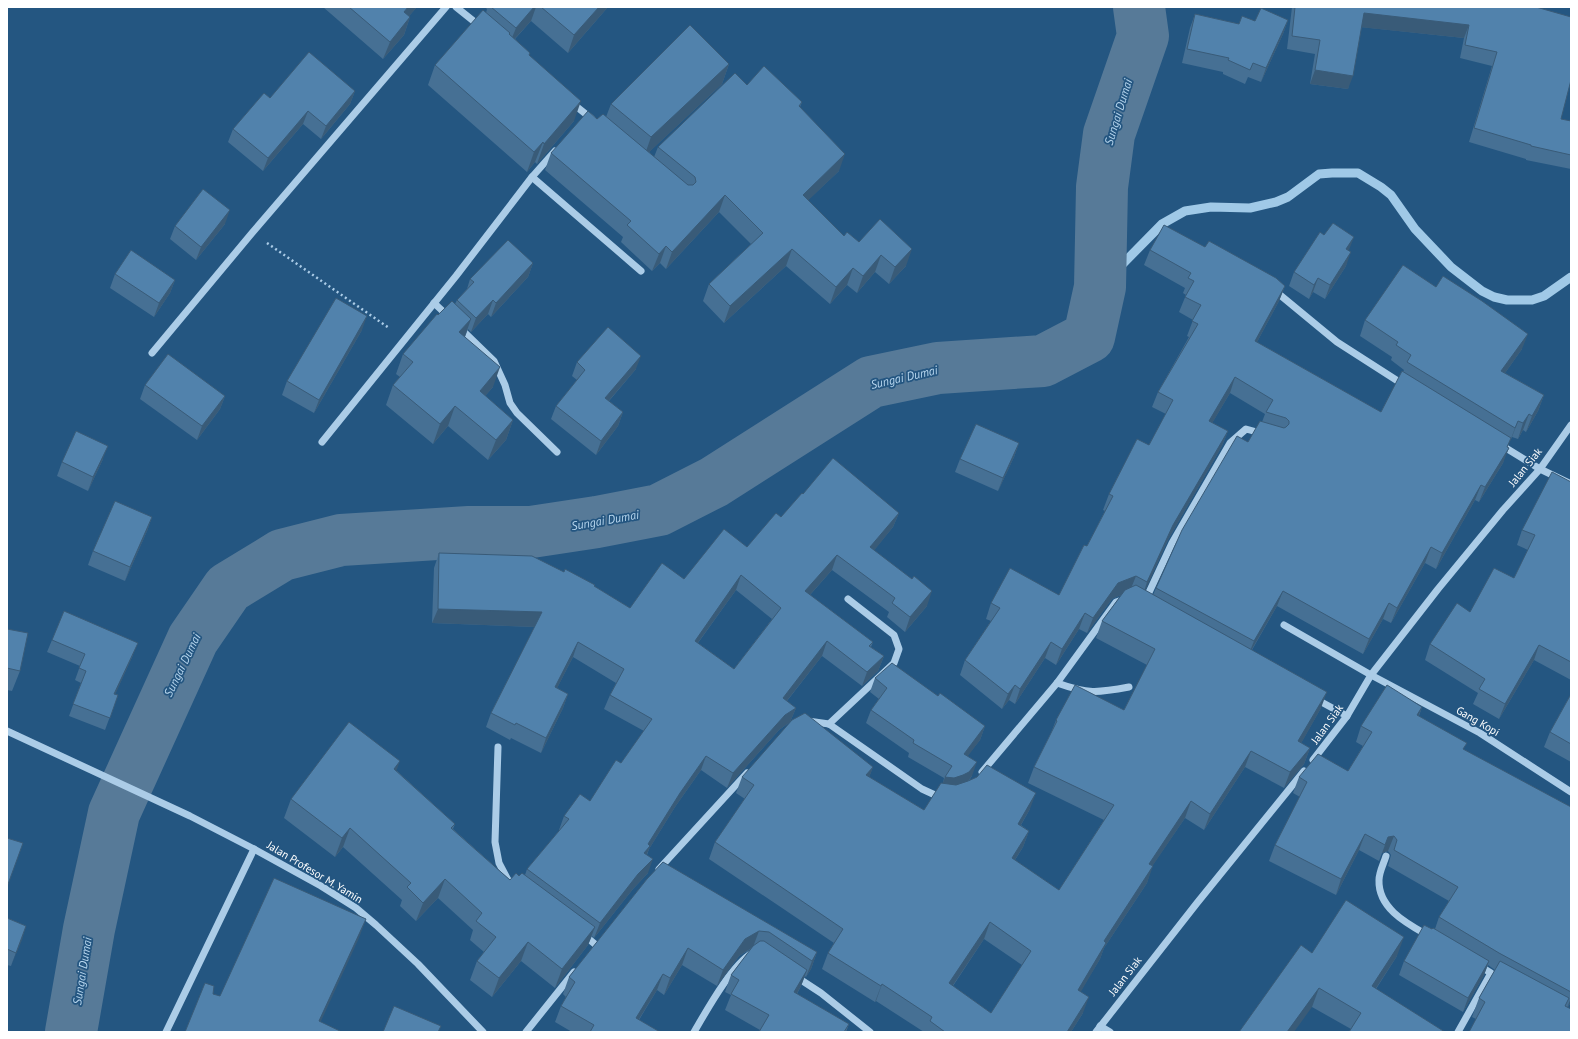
<svg xmlns="http://www.w3.org/2000/svg" width="1578" height="1039" viewBox="0 0 1578 1039" font-family="'PT Sans',sans-serif">
	<style>
		.lines { fill: none; stroke-linecap: round; stroke-linejoin: round }
		.stream { stroke: #a0c9e7; stroke-width: 9 }
		.river { stroke: #577a98; stroke-width: 52 }
		.path { stroke: #abcce7; stroke-width: 2.5; stroke-dasharray: 2 3; stroke-linecap: butt }
		.minor { stroke: #abcce7; stroke-width: 7 }
		.wall { fill: #467094; fill-rule: evenodd }
		.shaded-wall { fill: #395b78 }
		.building { fill: #5182ac; stroke: #395b78; fill-rule: evenodd }
		.labels { text-anchor: middle; dominant-baseline: central; stroke-width: 3.5; stroke-linejoin: round; paint-order: stroke }
		.street-label { font-size: 11px; fill: #fff; stroke: #245681 }
		.water-label { font-size: 12px; font-style: italic; fill: #b7d6ee; stroke: #245681 }
	</style>
	<rect width="100%" height="100%" fill="#245681"/>
	<g class="lines">
		<!-- stream -->
		<polyline class="stream" points="1100,287 1162,224 1185,211 1211,207 1250,208 1276,202 1288,197 1319,174 1332,173 1358,173 1381,187 1391,195 1415,229 1451,267 1482,291 1494,297 1507,300 1532,300 1544,296 1571,277"/>
		<!-- river -->
		<polyline class="river" points="71,1032 89,929 114,813 193,639 228,588 282,555 341,540 469,532 531,532 597,522 659,510 714,482 871,382 938,368 1043,361 1089,337 1100,287 1102,187 1109,134 1143,36 1139,7"/>
		<!-- path -->
		<polyline class="path" points="267,243 389,328"/>
		<!-- minor -->
		<g class="minor">
			<polyline points="456,7 481,27"/>
			<polyline points="572,103 592,119"/>
			<polyline points="532,177 641,271"/>
			<polyline points="1274,290 1337,342 1404,385"/>
			<polyline points="434,303 449,317"/>
			<polyline points="460,328 494,361 505,385 510,403 517,413 557,452"/>
			<polyline points="152,353 252,233 446,7"/>
			<polyline points="322,442 456,276 532,177 555,151"/>
			<polyline points="1501,445 1540,469 1571,484"/>
			<polyline points="1145,601 1172,543 1230,443 1246,429 1264,434"/>
			<polyline points="1284,625 1371,675 1480,733 1571,792"/>
			<path d="M1057,683C1088,694 1097,693 1129,687"/>
			<polyline points="1314,698 1347,716"/>
			<polyline points="808,721 829,724 922,789 935,795 942,796"/>
			<polyline points="829,724 894,663 899,649 894,635 848,599"/>
			<polyline points="7,731 190,816 254,849 321,886 356,908 376,925 418,964 483,1032"/>
			<polyline points="498,747 495,842 499,863 508,880 514,884"/>
			<polyline points="1313,760 1347,716 1371,675 1438,589 1503,510 1540,469 1571,425"/>
			<polyline points="982,772 1057,683 1116,602 1119,601"/>
			<path d="M1386,856C1384,863 1379,872 1379,880C1378,909 1408,924 1429,936"/>
			<polyline points="659,869 747,773"/>
			<polyline points="584,935 596,945"/>
			<polyline points="795,976 821,993 870,1032"/>
			<polyline points="1100,1026 1110,1032"/>
			<polyline points="166,1032 254,849"/>
			<polyline points="526,1032 574,972"/>
			<path d="M694,1032C707,1010 731,966 752,953"/>
			<polyline points="1096,1032 1197,903 1304,771"/>
			<polyline points="1458,1032 1491,973 1478,965"/>
		</g>
	</g>
	<!-- wall -->
	<g class="wall">
		<polygon points="323,7 417,7 409,16 410,17 404,35 383,59"/>
		<polygon points="487,7 608,7 568,53 531,21 515,39 530,53 529,55 574,121 537,164 535,162 527,172 428,85 435,65 486,13 487,9 486,8"/>
		<polygon points="1292,7 1536,7 1561,119 1571,121 1571,169 1526,160 1526,159 1469,142 1492,66 1460,58 1464,38 1361,27 1348,89 1310,84 1315,54 1287,49"/>
		<polygon points="1195,14 1239,24 1255,21 1288,20 1283,34 1261,82 1248,77 1245,84 1223,74 1223,72 1182,63 1190,28"/>
		<polygon points="729,64 722,84 649,152 654,157 658,147 747,85 802,102 800,107 839,171 808,200 844,236 859,242 906,266 889,284 875,272 857,293 847,285 830,304 786,266 724,323 703,301 709,284 751,244 719,212 666,269 660,263 652,271 621,242 623,237 545,170 551,153 597,119 606,117 611,104"/>
		<polygon points="355,91 350,104 321,139 303,124 263,171 228,142 233,129 270,98"/>
		<polygon points="225,224 196,260 170,239 175,226"/>
		<path d="M1205,247L1285,286L1279,301L1257,342L1381,412L1404,370L1391,360L1392,357L1360,336L1365,320L1522,349L1505,373L1544,395L1538,411L1526,432L1523,430L1518,439L1512,437L1507,447L1503,463L1479,502L1475,500L1436,569L1425,563L1391,623L1383,619L1363,654L1277,606L1252,650L1321,708L1301,743L1310,748L1304,764L1284,788L1245,767L1204,830L1185,818L1152,866L1147,883L1104,948L1100,959L1080,992L1083,1013L1071,1032H924L876,1001L875,1002L822,969L828,953L834,943L709,859L715,842L745,799L736,793L742,777L873,767L869,777L924,810L943,783L944,778L908,757L909,753L866,723L871,710L879,699L870,692L875,678L938,696L985,726L980,740L967,756L972,776L968,782L1030,809L1021,825L1029,831L1023,847L1015,860L1059,890L1104,820L1028,783L1034,767L1051,733L1056,720L1124,710L1147,665L1096,638L1102,621L1121,595L1112,599L1087,633L1079,629L1056,665L1045,658L1015,704L1009,700L1002,709L960,675L965,660L991,621L986,619L991,603L1059,595L1087,546L1105,511L1103,510L1109,494L1149,445L1166,414L1152,407L1158,392L1189,337L1187,336L1193,320L1179,312L1186,295L1183,293L1185,288L1144,265L1150,250ZM1230,393L1265,414L1262,422L1248,442L1156,588L1153,595L1145,590L1168,540L1222,446L1228,431L1212,423ZM984,939L1022,965L991,1013L953,986Z"/>
		<polygon points="1349,251 1346,266 1325,299 1313,292 1309,299 1289,286 1294,272"/>
		<polygon points="533,263 528,277 491,317 488,314 471,332 468,329 465,337 493,387 485,396 513,420 506,440 488,460 448,426 433,444 386,405 393,385 400,377 396,374 403,354 455,304 457,300 467,289 470,279"/>
		<polygon points="115,274 175,280 170,293 154,317 110,288"/>
		<polygon points="362,330 314,413 282,395 287,381"/>
		<polygon points="577,362 636,369 609,401 623,412 618,426 596,455 551,419 556,406 577,380 572,376"/>
		<polygon points="145,385 225,396 220,409 197,440 140,399"/>
		<polygon points="1019,443 1014,457 998,491 955,472 960,459"/>
		<polygon points="103,459 88,491 57,476 62,462"/>
		<polygon points="1571,482 1571,680 1534,660 1499,719 1473,704 1478,693 1425,660 1430,644 1470,612 1514,578 1528,550 1517,545 1522,530"/>
		<path d="M803,494L899,513L893,527L874,550L927,606L905,632L887,617L889,612L832,570L810,595L873,642L871,647L884,656L878,671L862,686L822,656L787,701L796,708L790,722L779,730L727,788L701,770L675,807L649,849L647,855L648,873L633,889L594,938L592,936L588,945L555,988L521,961L492,997L470,980L477,961L484,952L470,940L473,930L438,898L416,921L400,906L402,900L343,847L335,857L284,818L291,799L397,771L455,824L453,829L510,880L519,876L525,875L527,869L559,831V830L564,816L590,801L621,763L644,731L604,709L610,695L616,683L573,657L557,688L568,694L563,708L541,753L511,738L510,740L486,727L491,713L535,627L432,623L434,568L439,553L564,572L594,586L630,608L684,579L747,547L781,517ZM736,590L772,619L734,669L698,643Z"/>
		<polygon points="152,517 147,531 125,581 88,565 93,551"/>
		<polygon points="7,629 20,671 12,691 7,690"/>
		<polygon points="52,640 133,655 115,694 118,695 105,730 69,716 81,683 75,680 80,666 47,652"/>
		<polygon points="1571,694 1571,762 1544,747 1550,732"/>
		<polygon points="1422,707 1419,716 1464,750 1571,807 1571,1002 1568,1007 1476,1019 1472,1017 1479,998 1495,970 1488,965 1484,975 1463,1012 1399,975 1404,961 1432,929 1435,929 1439,917 1449,901 1388,866 1391,855 1388,851 1382,853 1379,861 1359,850 1336,895 1269,861 1275,845 1300,797 1293,793 1299,777 1348,771 1363,746 1356,742 1361,726"/>
		<polygon points="647,879 817,952 811,969 806,977 805,976 801,986 797,994 849,1024 846,1032 759,1032 760,1030 725,1010 731,995 725,992 731,975 751,949 739,956 717,986 682,965 664,995 657,990 639,1020 660,1032 572,1032 555,1022 561,1006 566,997 563,994 569,977"/>
		<polygon points="7,918 26,926 11,966 7,965"/>
		<polygon points="1312,953 1397,956 1376,989 1445,1032 1351,1029 1312,1007"/>
	</g>
	<!-- shaded-wall -->
	<g class="shaded-wall">
		<polygon points="408,7 417,7 398,29 404,12"/>
		<polygon points="534,7 536,7 531,21 509,45 516,28"/>
		<polygon points="599,7 608,7 568,53 574,35"/>
		<polygon points="1364,13 1469,25 1464,38 1359,27"/>
		<polygon points="410,17 404,35 383,59 390,42"/>
		<polygon points="1288,20 1283,34 1261,82 1266,68"/>
		<polygon points="729,64 722,84 644,157 651,137"/>
		<polygon points="1315,70 1353,76 1348,89 1310,84"/>
		<polygon points="355,91 350,104 321,139 326,126"/>
		<polygon points="581,101 574,121 537,164 544,144"/>
		<polygon points="308,111 303,124 263,171 268,158"/>
		<polygon points="543,142 535,162 527,172 534,152"/>
		<polygon points="845,154 839,171 796,212 803,195"/>
		<polygon points="725,195 719,212 666,269 672,252"/>
		<polygon points="230,210 225,224 196,260 201,247"/>
		<polygon points="1354,237 1349,250 1341,263 1346,249"/>
		<polygon points="666,246 660,263 652,271 659,254"/>
		<polygon points="792,249 786,266 724,323 730,306"/>
		<polygon points="912,249 906,266 889,284 895,267"/>
		<polygon points="1351,252 1346,266 1325,299 1330,285"/>
		<polygon points="881,255 875,272 857,293 863,276"/>
		<polygon points="533,263 528,277 491,317 496,303"/>
		<polygon points="853,268 847,285 830,304 836,287"/>
		<polygon points="1318,278 1313,292 1309,299 1314,285"/>
		<polygon points="175,280 170,293 154,317 159,303"/>
		<polygon points="1285,286 1279,301 1249,357 1255,341"/>
		<polygon points="493,300 488,314 471,332 476,318"/>
		<polygon points="367,316 362,330 314,413 319,400"/>
		<polygon points="471,319 464,339 459,332"/>
		<polygon points="1528,334 1522,349 1496,386 1501,371"/>
		<polygon points="641,356 636,369 600,411 605,398"/>
		<polygon points="500,367 493,387 472,411 480,391"/>
		<polygon points="1235,377 1230,393 1204,437 1209,421"/>
		<polygon points="1544,395 1538,411 1526,432 1532,416"/>
		<polygon points="225,396 220,409 197,440 202,426"/>
		<polygon points="455,406 448,426 433,444 440,424"/>
		<polygon points="623,412 618,426 596,455 601,441"/>
		<polygon points="1529,414 1523,430 1518,439 1523,423"/>
		<polygon points="513,420 506,440 488,460 496,440"/>
		<polygon points="1518,421 1512,437 1509,444 1515,428"/>
		<polygon points="1228,431 1222,446 1168,540 1142,598 1147,582 1173,525"/>
		<polygon points="1511,438 1504,455 1509,448 1503,463 1479,502 1485,487 1507,447"/>
		<polygon points="1019,443 1014,457 998,491 1003,478"/>
		<polygon points="108,446 103,459 88,491 93,477"/>
		<polygon points="1481,485 1475,500 1436,569 1442,553"/>
		<polygon points="899,513 893,527 865,562 870,547"/>
		<polygon points="152,517 147,531 125,581 130,567"/>
		<polygon points="1431,547 1425,563 1391,623 1397,608"/>
		<polygon points="837,555 832,570 800,606 805,591"/>
		<polygon points="741,575 736,590 689,655 695,641"/>
		<polygon points="1136,576 1130,591 1112,599 1087,633 1093,618 1118,583"/>
		<polygon points="932,591 927,606 905,632 910,617"/>
		<polygon points="1283,591 1277,606 1248,656 1254,641"/>
		<polygon points="1389,603 1383,619 1363,654 1369,639"/>
		<polygon points="438,609 542,612 537,627 432,623"/>
		<polygon points="1085,613 1079,629 1056,665 1062,649"/>
		<polygon points="827,641 822,656 778,712 783,698"/>
		<polygon points="578,642 573,657 550,702 555,687"/>
		<polygon points="1051,642 1045,658 1015,704 1020,689"/>
		<polygon points="138,643 133,655 110,706 114,694"/>
		<polygon points="1539,645 1534,660 1499,719 1505,704"/>
		<polygon points="884,656 878,671 862,686 867,672"/>
		<polygon points="1015,685 1009,700 1002,709 1008,694"/>
		<polygon points="1327,692 1321,708 1293,758 1298,741"/>
		<polygon points="568,694 563,708 541,753 546,738"/>
		<polygon points="1422,707 1416,722 1417,715"/>
		<polygon points="796,708 790,722 779,730 727,788 733,773 785,715"/>
		<polygon points="985,726 980,740 959,768 964,754"/>
		<polygon points="1310,748 1304,764 1284,788 1290,772"/>
		<polygon points="1251,751 1245,767 1204,830 1210,814"/>
		<polygon points="706,756 701,770 675,807 649,849 644,860 639,868 648,844 680,793"/>
		<polygon points="400,761 393,780 394,769"/>
		<polygon points="977,762 972,776 964,786 940,791 945,777"/>
		<polygon points="873,767 867,783 866,775"/>
		<polygon points="1036,793 1030,809 1012,840 1018,824"/>
		<polygon points="1191,801 1185,818 1143,880 1149,864"/>
		<polygon points="350,828 343,847 335,857 342,838"/>
		<polygon points="1029,831 1023,847 1006,874 1012,858"/>
		<polygon points="1365,834 1359,850 1336,895 1341,879"/>
		<polygon points="1394,836 1388,851 1382,853 1379,861 1388,837"/>
		<polygon points="653,859 648,873 633,889 594,938 600,923 638,874"/>
		<polygon points="1153,866 1147,883 1104,948 1100,959 1072,1007 1078,990 1104,941"/>
		<polygon points="445,879 438,898 416,921 423,903"/>
		<polygon points="366,919 359,938 316,1032 319,1021"/>
		<polygon points="990,922 984,939 943,1000 949,983"/>
		<polygon points="26,926 22,940 11,966 16,953"/>
		<polygon points="595,927 588,945 555,988 562,969"/>
		<polygon points="759,931 753,947 739,956 717,986 723,970 745,939"/>
		<polygon points="1404,937 1397,956 1365,1005 1372,986"/>
		<polygon points="528,942 521,961 492,997 499,978"/>
		<polygon points="688,948 682,965 664,995 670,978"/>
		<polygon points="817,952 811,969 806,977 812,961"/>
		<polygon points="1489,961 1484,975 1463,1012 1468,998"/>
		<polygon points="807,970 801,986 788,1009 794,992"/>
		<polygon points="663,974 657,990 631,1032 636,1018"/>
		<polygon points="882,984 876,1001 875,1002 881,986"/>
		<polygon points="1319,988 1312,1007 1294,1032 1287,1032"/>
		<polygon points="1089,997 1083,1013 1071,1032 1067,1032"/>
		<polygon points="1571,998 1571,1002 1567,1008"/>
	</g>
	<!-- building -->
	<g class="building">
		<polygon points="349,7 408,7 404,12 410,17 390,42"/>
		<polygon points="491,7 534,7 516,28"/>
		<polygon points="541,7 599,7 574,35"/>
		<polygon points="1295,7 1536,7 1571,17 1571,80 1561,119 1571,121 1571,155 1531,146 1531,145 1474,128 1497,52 1465,45 1469,25 1364,13 1353,76 1315,70 1320,40 1292,36"/>
		<polygon points="1261,8 1288,20 1266,68 1253,63 1250,70 1228,60 1229,58 1187,49 1195,14 1239,24 1242,16 1255,21"/>
		<polygon points="483,10 510,33 509,34 530,53 529,55 581,101 544,144 543,142 534,152 435,65"/>
		<polygon points="690,25 729,64 651,137 611,104"/>
		<polygon points="309,52 355,91 326,126 308,111 268,158 233,129 264,93 270,98"/>
		<polygon points="764,66 802,102 799,106 845,154 803,195 844,236 847,232 859,242 880,219 912,249 895,267 881,255 863,276 853,268 836,287 792,249 730,306 709,284 763,233 725,195 672,252 666,246 659,254 627,225 631,221 551,153 588,111 597,119 603,114 688,185 693,185 696,182 695,177 658,147 735,73 747,85"/>
		<polygon points="203,189 230,210 201,247 175,226"/>
		<polygon points="1333,223 1354,237 1346,249 1351,252 1330,285 1318,278 1314,285 1294,272 1320,232 1324,235"/>
		<polygon points="1164,225 1205,247 1209,241 1276,278 1285,286 1255,341 1381,412 1402,371 1511,438 1507,447 1509,448 1485,487 1481,485 1442,553 1431,547 1397,608 1389,603 1369,639 1283,591 1254,641 1156,588 1182,530 1237,436 1248,442 1260,421 1284,428 1286,427 1289,424 1289,421 1286,418 1266,412 1273,400 1235,377 1209,421 1228,431 1173,525 1147,582 1136,576 1118,583 1093,618 1085,613 1062,649 1051,642 1020,689 1015,685 1008,694 965,660 1000,608 991,603 1010,568 1059,595 1084,545 1087,546 1113,496 1109,494 1137,439 1149,445 1173,400 1158,392 1198,324 1192,321 1201,305 1185,297 1194,281 1188,278 1191,273 1150,250"/>
		<polygon points="508,240 533,263 496,303 493,300 476,318 457,300 474,282 470,279"/>
		<polygon points="131,250 175,280 159,303 115,274"/>
		<polygon points="1403,265 1436,287 1443,276 1482,301 1528,334 1501,371 1544,395 1532,416 1529,414 1523,423 1518,421 1515,428 1407,362 1411,355 1396,345 1398,342 1365,320"/>
		<polygon points="336,298 367,316 319,400 287,381"/>
		<polygon points="452,301 471,319 459,332 500,367 480,391 513,420 496,440 455,406 440,424 393,385 413,362 403,354 437,314 438,315"/>
		<polygon points="608,327 641,356 605,398 623,412 601,441 556,406 585,370 577,362"/>
		<polygon points="168,354 225,396 202,426 145,385"/>
		<polygon points="976,424 1019,443 1003,478 960,459"/>
		<polygon points="76,431 108,446 93,477 62,462"/>
		<path d="M833,458L899,513L870,547L912,579L914,576L932,591L910,617L892,603L895,598L837,555L805,591L873,642L869,646L884,656L867,672L827,641L783,698L796,708L785,715L733,773L706,756L680,793L648,844L650,846L644,853L653,859L638,874L600,923L527,869L569,819L564,816L580,794L590,801L616,760L621,763L652,719L610,695L624,669L578,642L555,687L568,694L546,738L516,723L515,725L491,713L542,612L438,609L439,553L532,556L564,572L565,569L595,585L594,586L630,608L662,563L684,579L724,529L747,547L776,513L781,517L802,493L803,494ZM741,575L781,608L734,669L695,641Z"/>
		<polygon points="1552,472 1571,482 1571,662 1539,645 1505,704 1479,689 1485,679 1430,644 1457,603 1470,612 1494,568 1514,578 1535,535 1522,530"/>
		<polygon points="115,501 152,517 130,567 93,551"/>
		<path d="M1136,585L1327,692L1298,741L1310,748L1290,772L1251,751L1210,814L1191,801L1149,864L1153,866L1104,941L1106,943L1078,990L1089,997L1067,1032H945L930,1021L932,1017L882,984L881,986L828,953L843,929L715,842L754,785L742,777L792,720L805,713L873,767L866,775L924,810L941,783L956,785L968,781L977,777L987,765L1036,793L1018,824L1029,831L1012,858L1059,890L1114,805L1034,767L1057,721L1056,720L1075,685L1124,710L1155,649L1102,621L1125,590ZM990,922L1031,951L991,1013L949,983Z"/>
		<polygon points="64,611 138,643 114,694 118,695 110,718 73,704 86,671 79,668 85,654 52,640"/>
		<polygon points="7,629 28,633 20,671 7,668"/>
		<polygon points="892,663 938,696 940,693 985,726 964,754 977,762 969,772 963,775 954,778 945,777 952,766 913,743 914,740 871,710 887,688 875,678"/>
		<polygon points="1387,685 1422,707 1417,715 1467,743 1463,749 1571,807 1571,992 1499,953 1439,917 1458,887 1394,850 1397,840 1394,836 1388,837 1385,845 1365,834 1341,879 1275,845 1307,782 1299,777 1318,754 1348,771 1372,732 1361,726"/>
		<polygon points="1571,694 1571,744 1550,732"/>
		<polygon points="349,722 400,761 394,769 455,824 451,828 510,880 516,873 519,876 522,873 595,927 562,969 528,942 499,978 477,961 496,937 476,921 482,913 445,879 423,903 407,887 411,883 350,828 342,838 291,799"/>
		<polygon points="7,838 23,843 7,887"/>
		<polygon points="663,862 817,952 812,961 769,932 759,931 745,939 723,970 688,948 670,978 663,974 636,1018 660,1032 590,1032 594,1025 561,1006 575,982 569,977 647,879"/>
		<polygon points="274,878 366,919 319,1021 340,1031 340,1032 185,1032 205,983 214,986 213,994 220,996"/>
		<polygon points="1346,900 1404,937 1372,986 1445,1032 1349,1032 1361,1013 1319,988 1287,1032 1239,1032 1301,945 1312,953"/>
		<polygon points="7,918 26,926 16,953 7,949"/>
		<polygon points="1424,925 1432,929 1433,928 1489,961 1468,998 1404,961"/>
		<polygon points="760,941 764,941 807,970 794,992 849,1024 844,1032 759,1032 769,1015 731,994 739,980 731,975 753,946"/>
		<polygon points="1500,961 1569,998 1565,1006 1571,1009 1571,1032 1469,1032 1485,1002 1479,998"/>
		<polygon points="394,1006 441,1026 438,1032 383,1032"/>
	</g>
	<g class="labels">
		<!-- street labels -->
		<g class="street-label">
			<text transform="translate(1525 467) rotate(-51)">Jalan Siak</text>
			<text transform="translate(1478 721) rotate(30)">Gang Kopi</text>
			<text transform="translate(1327 724) rotate(-54)">Jalan Siak</text>
			<text transform="translate(315 872) rotate(31)">Jalan Profesor M. Yamin</text>
			<text transform="translate(1125 976) rotate(-52)">Jalan Siak</text>
		</g>
		<!-- water labels -->
		<g class="water-label">
			<text transform="translate(1118 112) rotate(-73)">Sungai Dumai</text>
			<text transform="translate(904 377) rotate(-13)">Sungai Dumai</text>
			<text transform="translate(605 520) rotate(-10)">Sungai Dumai</text>
			<text transform="translate(182 665) rotate(-64)">Sungai Dumai</text>
			<text transform="translate(82 971) rotate(-81)">Sungai Dumai</text>
		</g>
	</g>
	<!-- border -->
	<rect width="1578" height="1039" fill="none" stroke="#ffffff" stroke-width="16"/>
</svg>
